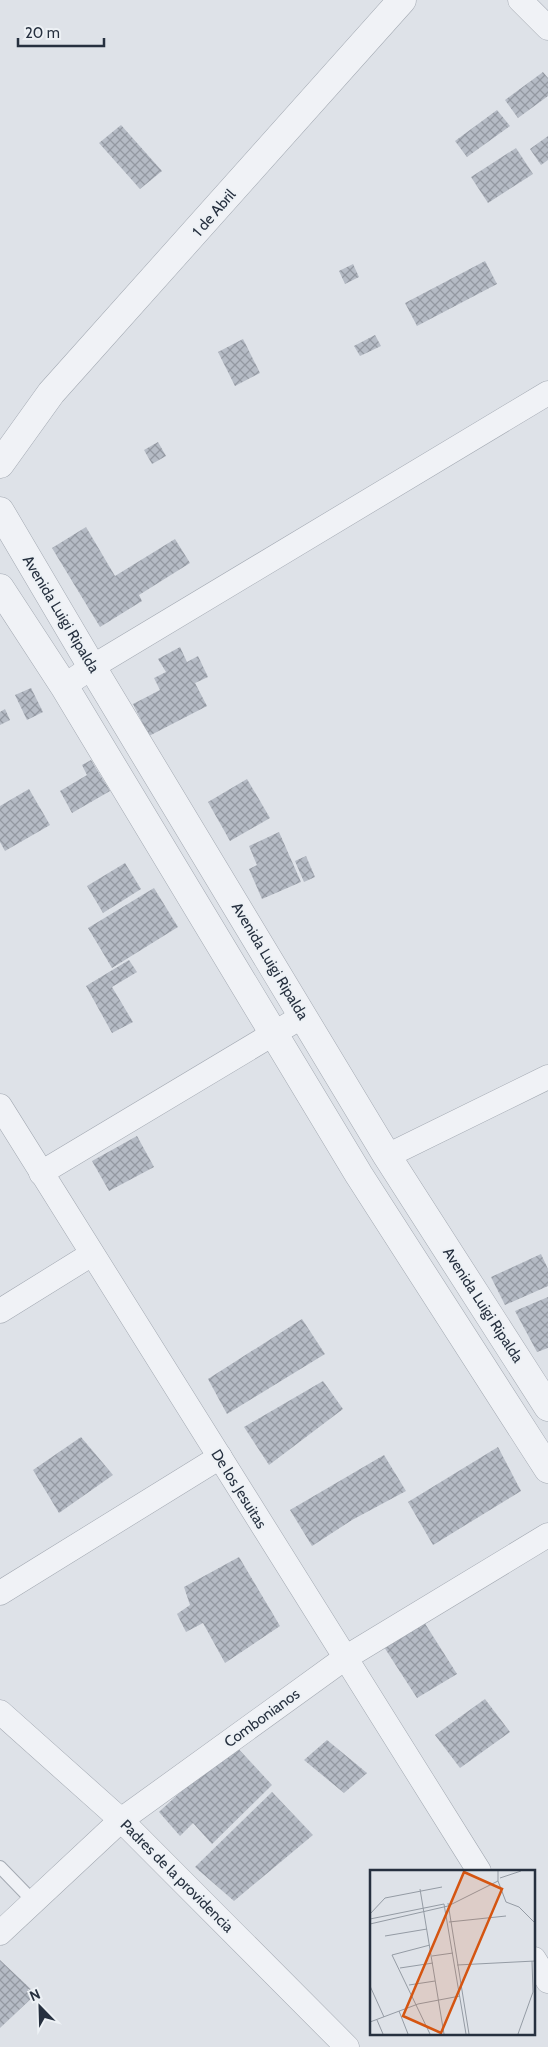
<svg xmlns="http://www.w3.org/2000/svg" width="548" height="2047" viewBox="0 0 548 2047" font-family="Cabin,sans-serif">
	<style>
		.building { fill: url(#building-cross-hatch) }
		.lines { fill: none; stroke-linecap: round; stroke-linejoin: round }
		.service-casing { stroke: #a3a9b2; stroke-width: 14 }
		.minor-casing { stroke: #a3a9b2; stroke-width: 25 }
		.tertiary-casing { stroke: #a3a9b2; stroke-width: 29 }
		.service { stroke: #f0f2f6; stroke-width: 12 }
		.minor { stroke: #f0f2f6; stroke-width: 24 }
		.tertiary { stroke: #f0f2f6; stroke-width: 28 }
		.labels { text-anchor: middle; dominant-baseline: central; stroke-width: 4; stroke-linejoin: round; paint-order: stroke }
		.street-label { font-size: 15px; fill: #26303f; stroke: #edf1f5 }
		.inset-road { fill: none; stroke: #949ba4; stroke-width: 1 }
		.view { fill: #d55511; fill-opacity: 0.15; stroke: #d55511; stroke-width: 2.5 }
		.inset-edge { fill: none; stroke: #26303f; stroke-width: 2.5 }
	</style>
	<defs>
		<pattern id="building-cross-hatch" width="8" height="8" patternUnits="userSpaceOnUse" patternTransform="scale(1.25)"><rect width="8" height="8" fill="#b5bbc5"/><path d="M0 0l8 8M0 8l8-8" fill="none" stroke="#9398a1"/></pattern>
	</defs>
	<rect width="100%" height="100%" fill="#dee2e8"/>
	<!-- building -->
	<g class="building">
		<polygon points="543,72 548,78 548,96 518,118 505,100"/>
		<polygon points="497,110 510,126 467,157 455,141"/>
		<polygon points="121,125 162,171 140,189 99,143"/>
		<polygon points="548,136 548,160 541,165 530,149"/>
		<polygon points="516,148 533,174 488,203 471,177"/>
		<polygon points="485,261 497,284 417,326 405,303"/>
		<polygon points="353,264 359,277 345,284 339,271"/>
		<polygon points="375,335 381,346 360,356 354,346"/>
		<polygon points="243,339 260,373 235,386 218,352"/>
		<polygon points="158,442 166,456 152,464 144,450"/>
		<polygon points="86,527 115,576 175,539 190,563 139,595 142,601 100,627 52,548"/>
		<polygon points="180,647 187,662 198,656 208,677 195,683 207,706 149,736 133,704 160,690 154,678 166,672 158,659"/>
		<polygon points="31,688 43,712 27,720 15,695"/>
		<polygon points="5,709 10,720 0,725 0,712"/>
		<polygon points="91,760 110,791 72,813 60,791 87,775 82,765"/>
		<polygon points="247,779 270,818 230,841 208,802"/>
		<polygon points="29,789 50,825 5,851 0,842 0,806"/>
		<polygon points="279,832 301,882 262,899 249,869 257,865 249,846"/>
		<polygon points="306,856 315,877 304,882 295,861"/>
		<polygon points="125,863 141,889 103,913 87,886"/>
		<polygon points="154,888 178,927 112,968 88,928"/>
		<polygon points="129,960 137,972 112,987 133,1022 112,1033 86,986"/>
		<polygon points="137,1136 154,1167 109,1191 92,1161"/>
		<polygon points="541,1254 548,1269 548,1286 505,1305 491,1277"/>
		<polygon points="548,1297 548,1348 537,1352 515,1311"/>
		<polygon points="302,1319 325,1354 227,1414 208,1379"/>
		<polygon points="323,1381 343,1409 269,1465 244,1427"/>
		<polygon points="81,1437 113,1475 59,1513 33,1470"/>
		<polygon points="498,1447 521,1491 433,1545 408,1502"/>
		<polygon points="384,1455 406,1491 352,1520 312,1546 290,1510"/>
		<polygon points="239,1557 280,1626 225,1663 203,1623 186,1632 177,1614 190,1605 184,1587"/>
		<polygon points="424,1622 457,1674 417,1698 384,1647"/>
		<polygon points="485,1699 510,1732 460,1768 435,1735"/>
		<polygon points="327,1740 367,1773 344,1793 304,1760"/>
		<polygon points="233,1743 272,1785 212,1844 193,1823 180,1836 159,1812"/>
		<polygon points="272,1792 313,1835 234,1901 195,1867"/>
		<polygon points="0,1960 36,1994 0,2028"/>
	</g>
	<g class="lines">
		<!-- service casing -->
		<g class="service-casing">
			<polyline id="service" points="0,1867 34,1902"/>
		</g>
		<!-- minor casing -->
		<g class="minor-casing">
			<g id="minor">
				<polyline points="520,0 548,28"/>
				<polyline points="64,686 92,667 548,393"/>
				<polyline points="0,1106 479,1871"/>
				<polyline points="387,1156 548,1077"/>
				<polyline points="41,1173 303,1016"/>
				<polyline points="0,1311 92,1254"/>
				<polyline points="0,1593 220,1457"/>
				<polyline points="0,1712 121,1820 347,2047"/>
				<polyline points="0,1933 121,1820 345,1658 548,1535"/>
				<polyline points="534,1959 548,1981"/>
			</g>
		</g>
		<!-- tertiary casing -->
		<g class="tertiary-casing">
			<g id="tertiary">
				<polyline points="0,464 51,393 402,0"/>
				<polyline points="0,511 92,667 387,1156 548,1407"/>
				<polyline points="0,588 64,686 359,1175 548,1469"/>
			</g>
		</g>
		<!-- service -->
		<use href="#service" class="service"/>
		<!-- minor -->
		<use href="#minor" class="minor"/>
		<!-- tertiary -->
		<use href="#tertiary" class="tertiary"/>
	</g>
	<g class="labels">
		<!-- street labels -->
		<g class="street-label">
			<text transform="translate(214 213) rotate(-49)">1 de Abril</text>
			<text transform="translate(61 614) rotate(59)">Avenida Luigi Ripalda</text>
			<text transform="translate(270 961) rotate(59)">Avenida Luigi Ripalda</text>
			<text transform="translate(483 1305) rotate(57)">Avenida Luigi Ripalda</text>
			<text transform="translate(239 1489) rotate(58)">De los Jesuitas</text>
			<text transform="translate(262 1718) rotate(-36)">Combonianos</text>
			<text transform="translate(177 1876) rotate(45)">Padres de la providencia</text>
		</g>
	</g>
	<!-- overview -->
	<g transform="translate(370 1870)">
		<rect width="165" height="165" fill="#dee2e8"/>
		<path class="inset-road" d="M128,1V11L136,32L149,37L165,53M130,8L151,1M50,19L74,164M78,33L99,164M74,34L96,164M0,44L15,28L72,17M0,49L74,34M79,52L136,46M0,54L78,36L128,11M15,66L57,59M60,75L22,85L60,164M62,86L83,83M87,95L165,91M30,98L63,93M39,115L65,111M0,116L14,147M29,141L38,164M7,150L13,164M0,152L48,134L90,126M148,164L163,122L162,91"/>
		<path class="view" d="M94,2L132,19L71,163L33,146Z"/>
		<rect width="165" height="165" class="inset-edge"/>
	</g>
	<!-- north arrow -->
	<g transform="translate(40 2007) rotate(337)" stroke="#edf1f5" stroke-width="4" paint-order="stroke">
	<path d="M0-4L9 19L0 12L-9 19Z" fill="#26303f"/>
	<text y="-8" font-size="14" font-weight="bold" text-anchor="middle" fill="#26303f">N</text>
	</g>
	<!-- scale -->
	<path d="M18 38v8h86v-8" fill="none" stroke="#26303f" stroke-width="2.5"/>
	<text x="25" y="38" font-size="15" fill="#26303f" stroke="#edf1f5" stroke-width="4" paint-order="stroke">20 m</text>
</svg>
